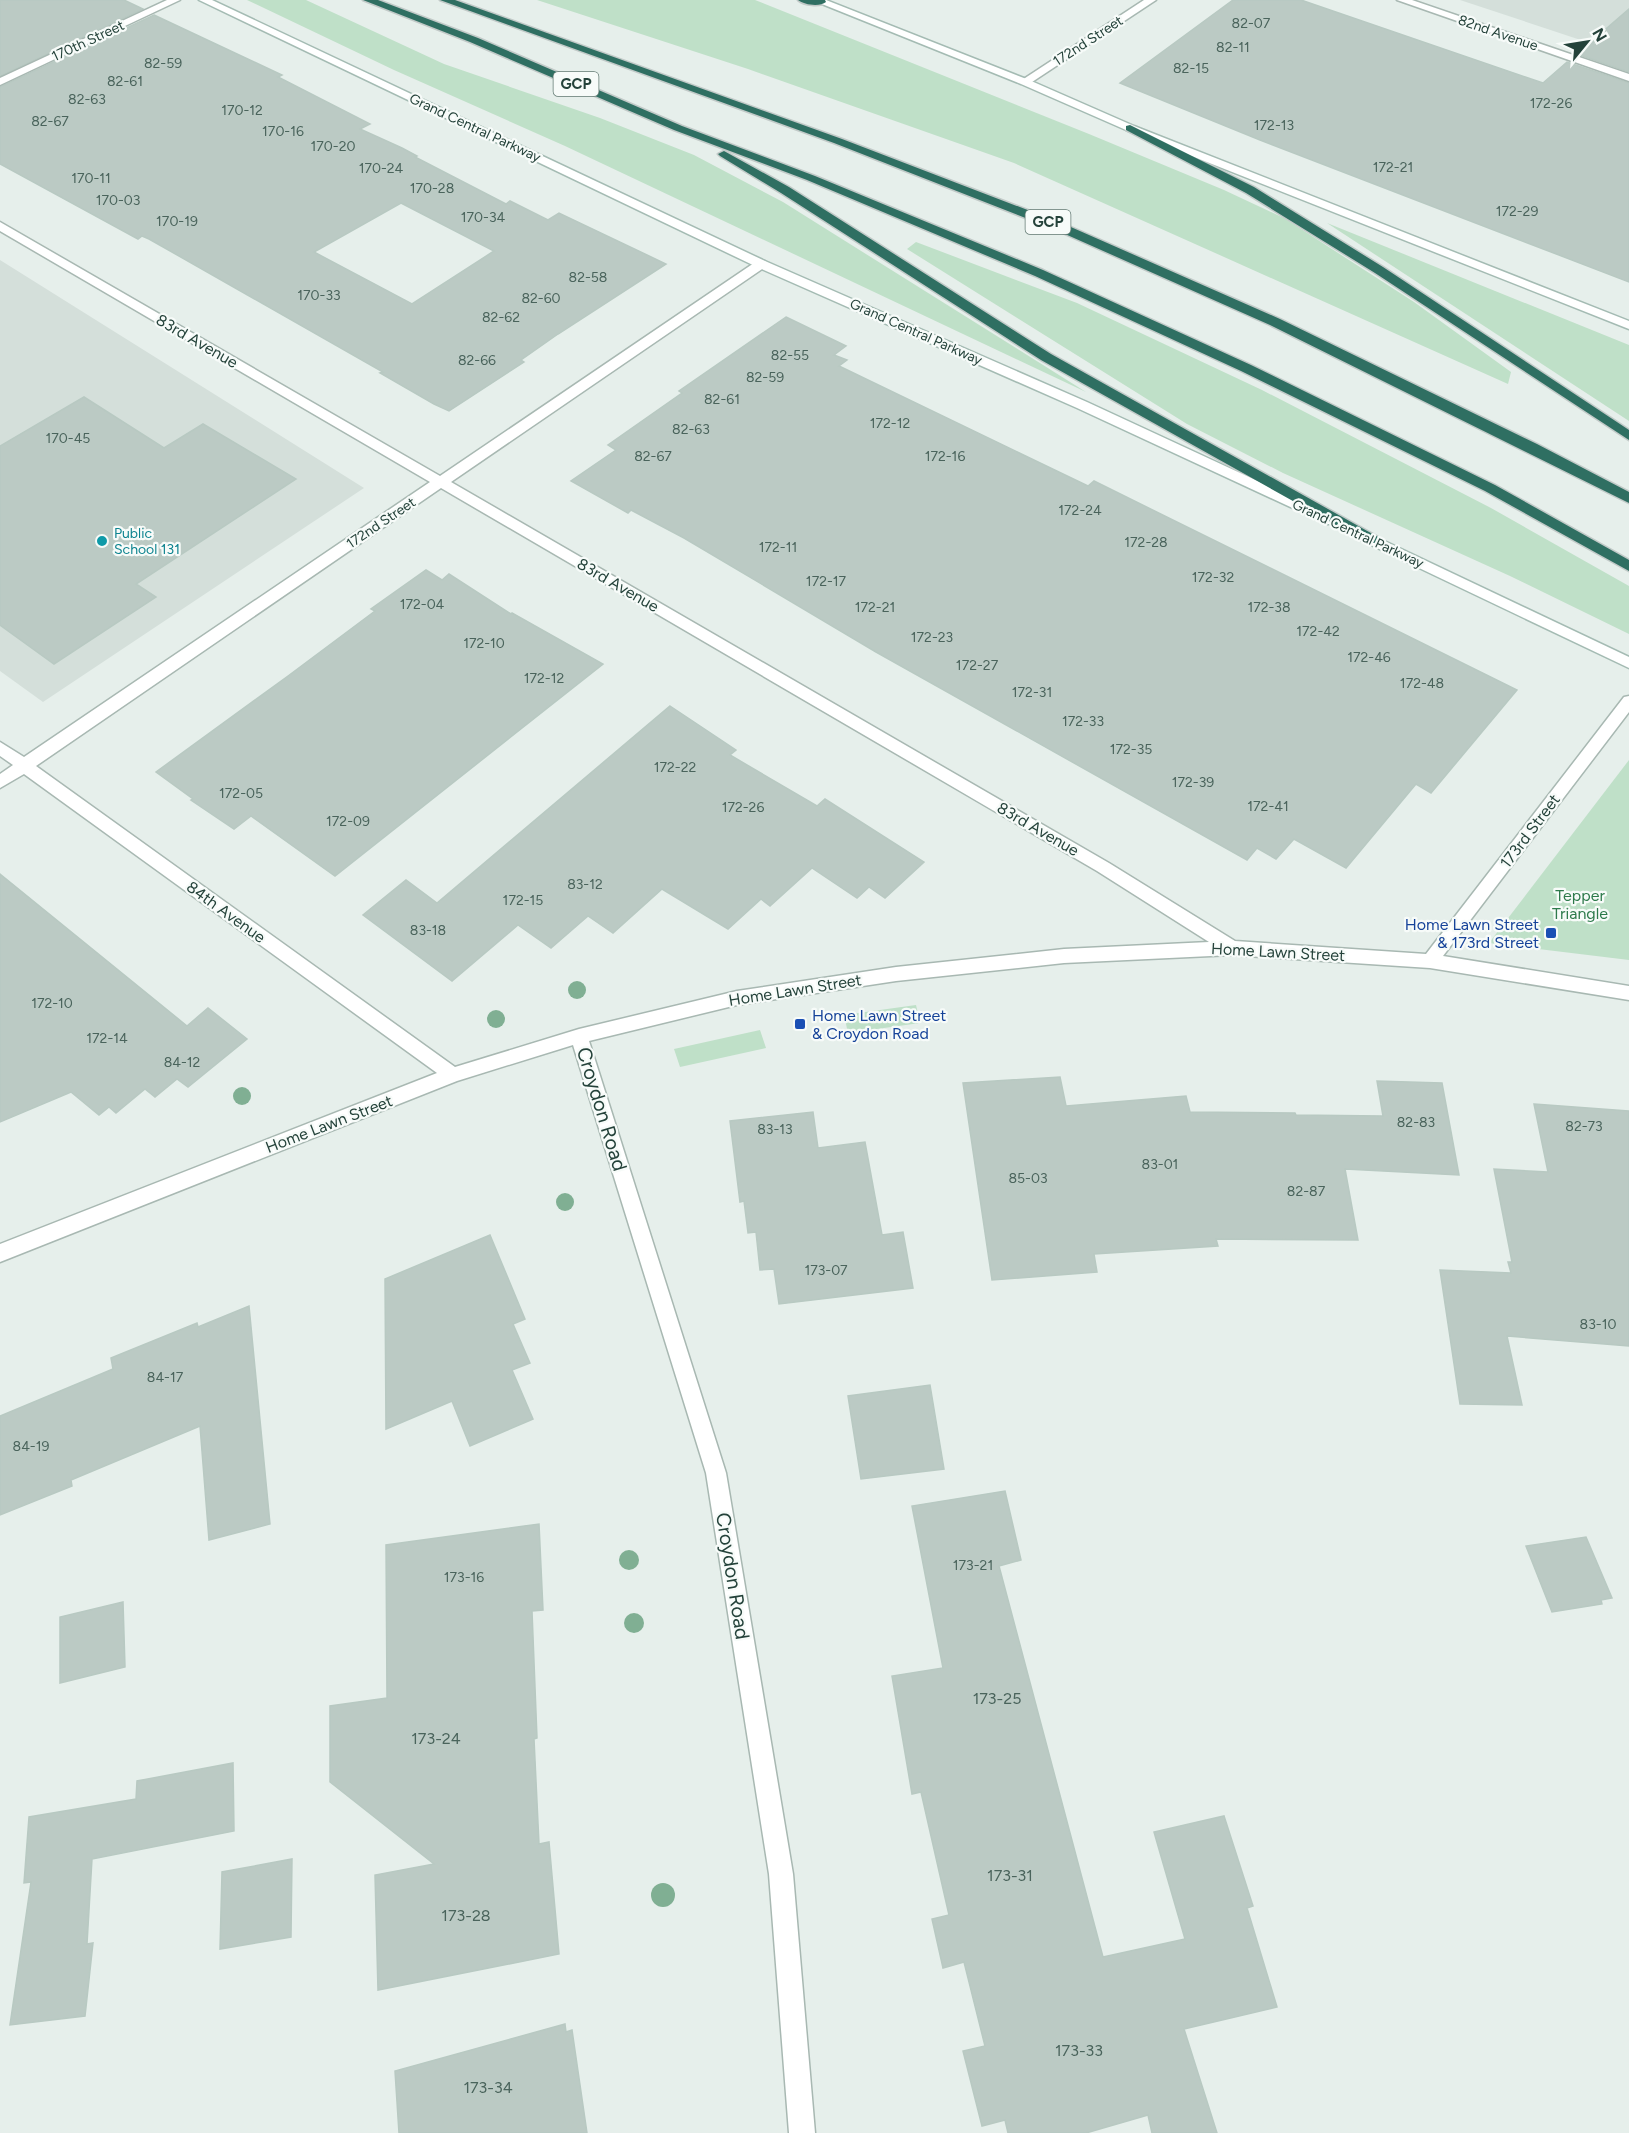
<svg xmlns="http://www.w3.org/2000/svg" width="1629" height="2133" viewBox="0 0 1629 2133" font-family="Figtree,sans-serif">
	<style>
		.built { fill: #d4dfda }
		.green { fill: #bfe0c8 }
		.building { fill: #bbcac4; stroke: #b8c9c2; stroke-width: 1.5; fill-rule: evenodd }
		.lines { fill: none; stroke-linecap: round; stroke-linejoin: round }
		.minor-casing { stroke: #a8b8b2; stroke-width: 3 }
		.secondary-casing { stroke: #a4bbb3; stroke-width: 3 }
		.motorway-casing { stroke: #c2cac8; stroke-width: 3 }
		.minor { fill: #fff; fill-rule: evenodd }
		.secondary { fill: #fff; fill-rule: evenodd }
		.motorway { fill: #2f6f62; fill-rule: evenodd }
		.tree { fill: #80af93 }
		.culture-dot { fill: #0f9aa8; stroke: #f7fbf9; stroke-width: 2 }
		.transit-dot { fill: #1a4fb4; stroke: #f7fbf9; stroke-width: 2 }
		.labels { text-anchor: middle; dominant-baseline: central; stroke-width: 4.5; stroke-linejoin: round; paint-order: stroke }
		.number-label { font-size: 14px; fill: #4a645c }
		.far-street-label { font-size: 14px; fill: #24423a; stroke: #f7fbf9 }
		.far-culture-label { font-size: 14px; fill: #0d838f; stroke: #f7fbf9; text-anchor: start }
		.shield { fill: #f7fbf9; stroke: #637a73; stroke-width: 1.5 }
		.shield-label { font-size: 15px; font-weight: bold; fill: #24423a }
		.street-label { font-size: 16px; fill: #24423a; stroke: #f7fbf9 }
		.park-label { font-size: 16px; fill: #2d7a4b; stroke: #f7fbf9 }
		.transit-label { font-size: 16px; fill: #164399; stroke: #f7fbf9; text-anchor: end }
		.near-number-label { font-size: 16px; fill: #4a645c }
		.near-street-label { font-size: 20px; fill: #24423a; stroke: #f7fbf9 }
	</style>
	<rect width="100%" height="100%" fill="#e6efeb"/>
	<!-- built -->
	<g class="built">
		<polygon points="1460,0 1629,0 1629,56"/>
		<polygon points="0,260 364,488 43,702 0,671"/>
	</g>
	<!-- green -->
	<g class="green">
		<polygon points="247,0 306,0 444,64 600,118 694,155 783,202 1086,392 565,146 394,70"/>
		<polygon points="537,0 755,0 1089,134 1224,190 1284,218 1414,302 1511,372 1508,384 1014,163 748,69"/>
		<polygon points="1327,223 1629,345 1629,421"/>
		<polygon points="916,242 1077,303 1262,390 1491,508 1629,586 1629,634 1510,576 1283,473 1187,424 907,249"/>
		<polygon points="1629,760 1629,960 1489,943"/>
		<polygon points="916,1005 920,1023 848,1033 844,1015"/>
		<polygon points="760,1030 766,1048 680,1067 674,1049"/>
	</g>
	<!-- building -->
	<g class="building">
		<polygon points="0,0 124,0 143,9 0,76"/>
		<polygon points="1233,0 1301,0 1543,83 1567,62 1629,83 1629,282 1260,140 1120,83"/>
		<polygon points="1629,9 1629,72 1577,54"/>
		<path d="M154,15L282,75L278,77L370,124L360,129L402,148L417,156L415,157L506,204L510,201L548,220L559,213L666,264L558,334L521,360L524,362L449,411L434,404L380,373L383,372L149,239L142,236L138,239L0,164V87ZM401,203L494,251L412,304L314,252Z"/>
		<polygon points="786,317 846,346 834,355 847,360 839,366 1088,486 1094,481 1517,690 1431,793 1416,784 1346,868 1294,839 1276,859 1257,848 1247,860 876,652 684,538 631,510 628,513 571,481 616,450 608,445 682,393 679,391"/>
		<polygon points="84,397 164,448 203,424 296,479 136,584 156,597 54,664 0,625 0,446"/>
		<polygon points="426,570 442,580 449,574 511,614 512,613 603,664 335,876 251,816 234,829 191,800 193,799 156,772 288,676 375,611 371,609"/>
		<polygon points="670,706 736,750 730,755 817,806 825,799 924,862 885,898 869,887 857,898 812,868 770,906 761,899 728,929 662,889 613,933 588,916 551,948 518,925 452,981 363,915 406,880 437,903"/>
		<polygon points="0,874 187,1026 208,1008 247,1039 188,1087 177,1079 155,1097 145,1089 116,1113 109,1107 99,1115 71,1092 0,1122"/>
		<polygon points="1060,1077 1066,1106 1186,1096 1190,1112 1295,1113 1296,1115 1383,1116 1377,1081 1442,1083 1459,1175 1345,1169 1358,1240 1216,1239 1218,1246 1094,1254 1097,1272 992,1280 963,1083"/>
		<polygon points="1534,1104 1629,1111 1629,1346 1507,1336 1522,1405 1460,1404 1440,1270 1511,1273 1508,1262 1512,1262 1494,1169 1548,1172"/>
		<polygon points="813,1112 818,1148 865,1142 882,1235 903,1232 913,1288 779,1304 774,1269 760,1270 756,1232 748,1233 744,1201 740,1202 730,1121"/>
		<polygon points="490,1235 525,1319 513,1324 530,1363 512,1370 533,1419 470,1446 452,1401 386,1429 385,1279"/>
		<polygon points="249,1306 270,1524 209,1540 200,1426 71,1480 72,1486 0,1515 0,1416 113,1369 111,1358 197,1323 198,1327"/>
		<polygon points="930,1385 944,1469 861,1479 848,1396"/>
		<polygon points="1005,1491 1021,1560 999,1566 1103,1957 1185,1939 1154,1832 1224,1816 1253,1906 1247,1908 1277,2007 1184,2029 1217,2133 1152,2133 1148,2115 1086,2133 1008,2133 1005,2120 982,2126 963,2051 985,2046 964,1962 943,1968 932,1919 949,1915 921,1792 912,1794 892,1676 943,1668 912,1506"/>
		<polygon points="539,1524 543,1610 532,1611 537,1738 534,1739 539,1844 549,1842 559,1954 378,1990 375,1875 434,1864 330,1782 330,1706 387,1698 386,1545"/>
		<polygon points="1586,1537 1612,1598 1601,1600 1602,1604 1552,1612 1526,1546"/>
		<polygon points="123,1602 125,1667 60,1683 60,1617"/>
		<polygon points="233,1763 234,1831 92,1859 87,1944 93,1943 85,2016 10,2025 31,1882 24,1883 29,1817 136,1799 137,1781"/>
		<polygon points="292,1859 291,1937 220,1949 222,1872"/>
		<polygon points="565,2024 566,2032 572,2030 587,2133 399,2133 395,2071"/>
	</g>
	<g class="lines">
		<!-- minor casing -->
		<g class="minor-casing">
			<g id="minor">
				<polygon points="167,0 180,0 0,85 0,78"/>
				<polygon points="1144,0 1156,0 1029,84 1025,85 1019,82"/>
				<polygon points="1397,0 1412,0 1629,74 1629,81"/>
				<path d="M0,222L440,476L757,261H765L767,264L765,267L451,482L1109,863L1235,941L1426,954L1624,697L1629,696V712L1443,956L1629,986V1000L1430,968L1232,955L1064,963L896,981L737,1005L589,1041L726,1473L793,1874L815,2133H789L769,1874L706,1473L573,1045L457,1081L0,1262V1244L437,1073L24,774L0,788V774L13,765L0,756V742L24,757L430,482L0,231ZM441,488L1097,871L1209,942L1064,949L896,967L737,991L579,1029L455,1067L36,766Z"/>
			</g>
		</g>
		<!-- secondary casing -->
		<g class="secondary-casing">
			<g id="secondary">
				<polygon points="199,0 212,0 765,261 1087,402 1337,518 1339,521 1337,524 1327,524 1077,408 757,267"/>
				<polygon points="812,0 826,0 1029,80 1134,126 1629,321 1629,329 1126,130 1021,84"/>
				<polygon points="1357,528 1629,657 1629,668 1352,536 1350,533"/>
			</g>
		</g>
		<!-- motorway casing -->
		<g class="motorway-casing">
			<g id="motorway">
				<polygon points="363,0 378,0 478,38 682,126 815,176 1043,270 1251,365 1495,485 1629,560 1629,571 1485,491 1241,371 1035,276 807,180 674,130 470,42"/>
				<polygon points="440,0 455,0 842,139 1064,224 1280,319 1537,444 1629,492 1629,503 1270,325 1056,230 834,143"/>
				<path d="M798,0H825L826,2C820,7 804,5 798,0Z"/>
				<polygon points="1130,125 1254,187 1383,267 1629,430 1629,440 1375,273 1246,193 1126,130 1126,126"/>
				<polygon points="724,151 789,187 1051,354 1378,537 1380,540 1378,543 1368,543 1041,360 781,193 720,156 718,154"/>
			</g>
		</g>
		<!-- minor -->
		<use href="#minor" class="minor"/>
		<!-- secondary -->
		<use href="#secondary" class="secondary"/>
		<!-- motorway -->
		<use href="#motorway" class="motorway"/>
	</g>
	<!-- trees -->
	<g class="tree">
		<circle cx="577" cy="990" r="9"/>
		<circle cx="496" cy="1019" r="9"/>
		<circle cx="242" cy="1096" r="9"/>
		<circle cx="565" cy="1202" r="9"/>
		<circle cx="629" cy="1560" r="10"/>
		<circle cx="634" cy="1623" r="10"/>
		<circle cx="663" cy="1895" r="12"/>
	</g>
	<!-- markers -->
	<circle class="culture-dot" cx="102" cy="541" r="6"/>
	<g class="transit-dot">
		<rect x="1545" y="927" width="12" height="12" rx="3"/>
		<rect x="794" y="1018" width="12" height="12" rx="3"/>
	</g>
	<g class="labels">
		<!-- number labels -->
		<g class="number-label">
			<text x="1251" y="23">82-07</text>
			<text x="1233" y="47">82-11</text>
			<text x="163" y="63">82-59</text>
			<text x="1191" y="68">82-15</text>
			<text x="125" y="81">82-61</text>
			<text x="87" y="99">82-63</text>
			<text x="1551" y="103">172-26</text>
			<text x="242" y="110">170-12</text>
			<text x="50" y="121">82-67</text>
			<text x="1274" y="125">172-13</text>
			<text x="283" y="131">170-16</text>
			<text x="333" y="146">170-20</text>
			<text x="1393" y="167">172-21</text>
			<text x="381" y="168">170-24</text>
			<text x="91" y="178">170-11</text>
			<text x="432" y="188">170-28</text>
			<text x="118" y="200">170-03</text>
			<text x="1517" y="211">172-29</text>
			<text x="483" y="217">170-34</text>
			<text x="177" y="221">170-19</text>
			<text x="588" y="277">82-58</text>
			<text x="319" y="295">170-33</text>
			<text x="541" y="298">82-60</text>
			<text x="501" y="317">82-62</text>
			<text x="790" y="355">82-55</text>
			<text x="477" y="360">82-66</text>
			<text x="765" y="377">82-59</text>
			<text x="722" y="399">82-61</text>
			<text x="890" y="423">172-12</text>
			<text x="691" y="429">82-63</text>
			<text x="68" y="438">170-45</text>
			<text x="653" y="456">82-67</text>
			<text x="945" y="456">172-16</text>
			<text x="1080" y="510">172-24</text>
			<text x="1146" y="542">172-28</text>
			<text x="778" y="547">172-11</text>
			<text x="1213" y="577">172-32</text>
			<text x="826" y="581">172-17</text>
			<text x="422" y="604">172-04</text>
			<text x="875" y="607">172-21</text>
			<text x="1269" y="607">172-38</text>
			<text x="1318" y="631">172-42</text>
			<text x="932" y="637">172-23</text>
			<text x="484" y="643">172-10</text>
			<text x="1369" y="657">172-46</text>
			<text x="977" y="665">172-27</text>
			<text x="544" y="678">172-12</text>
			<text x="1422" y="683">172-48</text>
			<text x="1032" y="692">172-31</text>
			<text x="1083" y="721">172-33</text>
			<text x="1131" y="749">172-35</text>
			<text x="675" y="767">172-22</text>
			<text x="1193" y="782">172-39</text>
			<text x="241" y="793">172-05</text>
			<text x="1268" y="806">172-41</text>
			<text x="743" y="807">172-26</text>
			<text x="348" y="821">172-09</text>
			<text x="585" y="884">83-12</text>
			<text x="523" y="900">172-15</text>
			<text x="428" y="930">83-18</text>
			<text x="52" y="1003">172-10</text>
			<text x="107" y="1038">172-14</text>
			<text x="182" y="1062">84-12</text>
			<text x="1416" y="1122">82-83</text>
			<text x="1584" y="1126">82-73</text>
			<text x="775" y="1129">83-13</text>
			<text x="1160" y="1164">83-01</text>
			<text x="1028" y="1178">85-03</text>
			<text x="1306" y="1191">82-87</text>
			<text x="826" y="1270">173-07</text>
			<text x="1598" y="1324">83-10</text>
			<text x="165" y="1377">84-17</text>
			<text x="31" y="1446">84-19</text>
			<text x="973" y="1565">173-21</text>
			<text x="464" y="1577">173-16</text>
		</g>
		<!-- far-street labels -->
		<g class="far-street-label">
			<text transform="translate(1498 33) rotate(19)">82nd Avenue</text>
			<text transform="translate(88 41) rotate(-25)">170th Street</text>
			<text transform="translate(1088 41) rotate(-33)">172nd Street</text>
			<text transform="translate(475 128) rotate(25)">Grand Central Parkway</text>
			<text transform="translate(916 332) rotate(24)">Grand Central Parkway</text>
			<text transform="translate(381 523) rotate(-34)">172nd Street</text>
			<text transform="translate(1358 534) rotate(25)">Grand Central Parkway</text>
		</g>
		<!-- far-culture labels -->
		<g class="far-culture-label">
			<text x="114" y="533">Public<tspan x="114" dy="16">School 131</tspan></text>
		</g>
		<!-- shield labels -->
		<g class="shield">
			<rect x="553.5" y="72" width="45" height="24" rx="4.5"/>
			<rect x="1025.5" y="210" width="45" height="24" rx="4.5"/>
		</g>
		<g class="shield-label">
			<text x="576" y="84">GCP</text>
			<text x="1048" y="222">GCP</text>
		</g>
		<!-- street labels -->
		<g class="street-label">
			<text transform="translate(197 341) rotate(30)">83rd Avenue</text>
			<text transform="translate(618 585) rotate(30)">83rd Avenue</text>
			<text transform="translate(1038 829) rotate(30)">83rd Avenue</text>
			<text transform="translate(1530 831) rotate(-53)">173rd Street</text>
			<text transform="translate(226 912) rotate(36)">84th Avenue</text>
			<text transform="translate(1278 952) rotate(3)">Home Lawn Street</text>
			<text transform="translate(795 990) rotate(-9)">Home Lawn Street</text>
			<text transform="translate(329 1124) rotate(-21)">Home Lawn Street</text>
		</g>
		<!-- park labels -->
		<g class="park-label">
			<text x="1580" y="895">Tepper<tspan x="1580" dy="18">Triangle</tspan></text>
		</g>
		<!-- transit labels -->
		<g class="transit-label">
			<text x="1539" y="924">Home Lawn Street<tspan x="1539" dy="18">&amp; 173rd Street</tspan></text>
			<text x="812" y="1015" text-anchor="start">Home Lawn Street<tspan x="812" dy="18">&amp; Croydon Road</tspan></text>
		</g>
		<!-- near-number labels -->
		<g class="near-number-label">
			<text x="997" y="1698">173-25</text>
			<text x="436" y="1738">173-24</text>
			<text x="1010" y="1875">173-31</text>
			<text x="466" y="1915">173-28</text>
			<text x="1079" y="2050">173-33</text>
			<text x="488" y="2087">173-34</text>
		</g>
		<!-- near-street labels -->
		<g class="near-street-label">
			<text transform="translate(602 1109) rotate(73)">Croydon Road</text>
			<text transform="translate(733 1576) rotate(81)">Croydon Road</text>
		</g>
	</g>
	<!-- north arrow -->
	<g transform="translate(1587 42) rotate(60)" stroke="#f7fbf9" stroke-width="4.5" paint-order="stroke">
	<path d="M0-4.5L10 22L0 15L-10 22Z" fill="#24423a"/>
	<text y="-9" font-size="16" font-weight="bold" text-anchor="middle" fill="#24423a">N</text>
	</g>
</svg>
